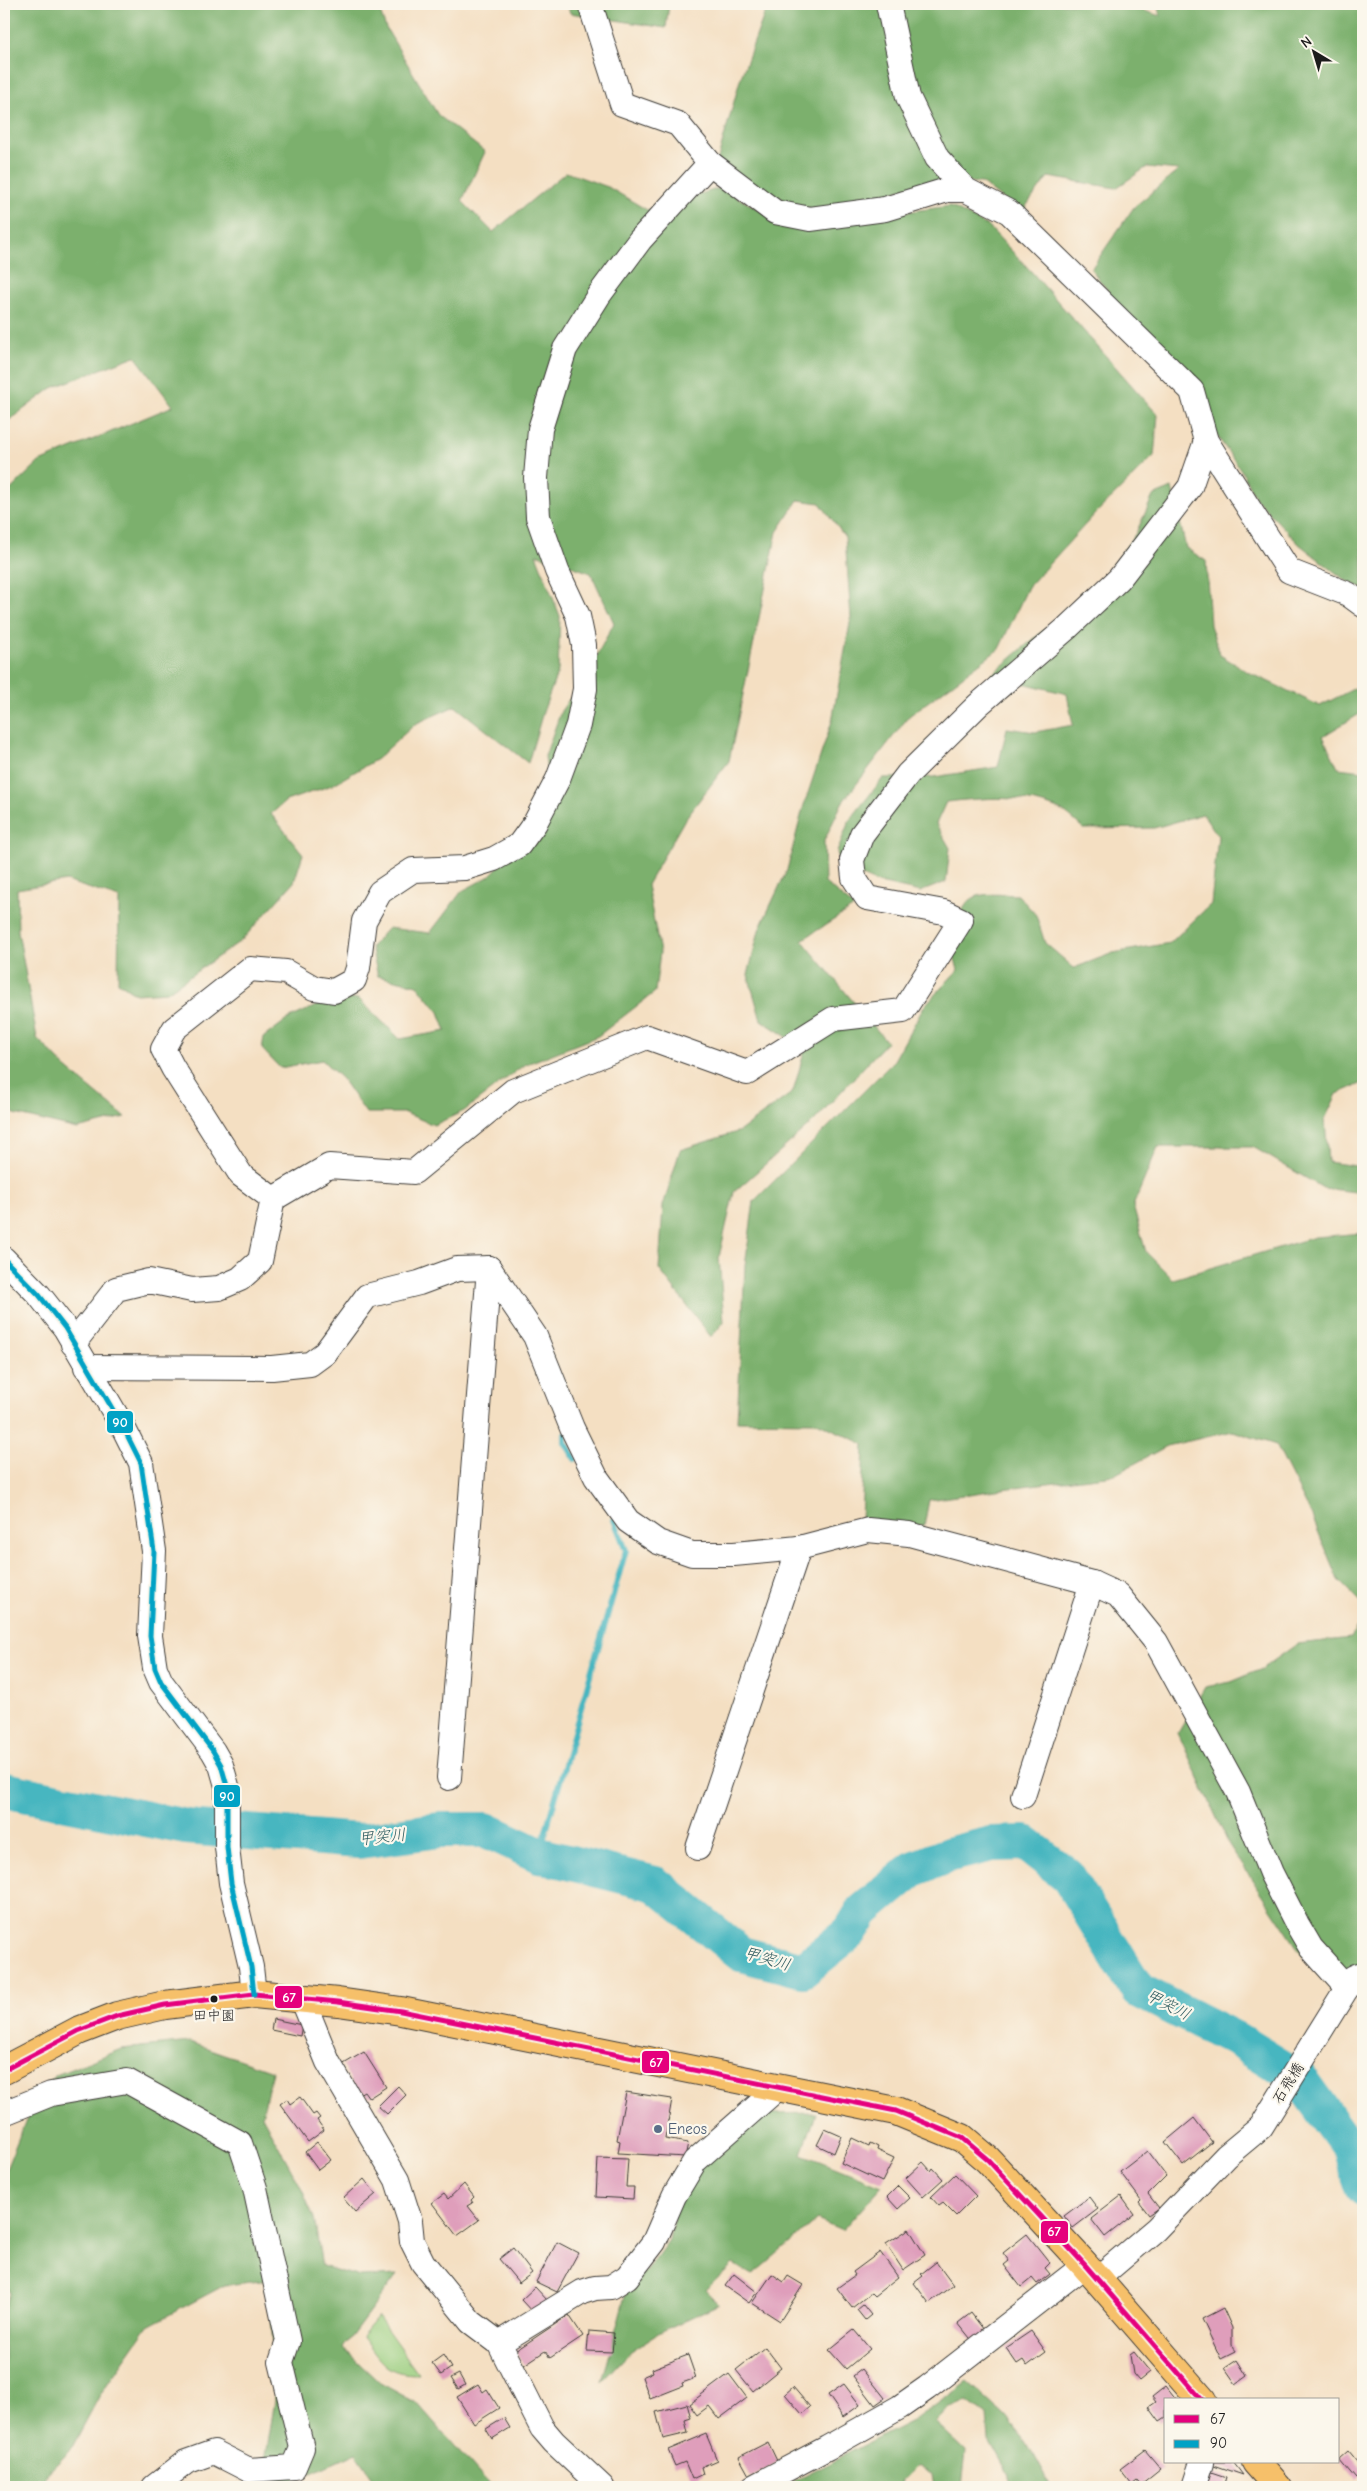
<svg xmlns="http://www.w3.org/2000/svg" width="1367" height="2491" viewBox="0 0 1367 2491" font-family="'Comic Neue','Klee One',sans-serif">
	<style>
		.green { fill: #9acd7e; stroke: #5b744d }
		.forest { fill: #7bb06d; stroke: #4c6644 }
		.lines { fill: none; stroke-linecap: round; stroke-linejoin: round }
		.stream { stroke: #47b6c0; stroke-width: 6 }
		.river { stroke: #47b6c0; stroke-width: 36 }
		.building { fill: #df9ebb }
		.minor-casing { stroke: #3c3935; stroke-width: 26 }
		.highway-casing { stroke: #3c3935; stroke-width: 30 }
		.minor { stroke: #fff; stroke-width: 24 }
		.highway { stroke: #f6c06b; stroke-width: 28 }
		.bus-1-casing { stroke: #fbf7ec; stroke-width: 9 }
		.bus-2-casing { stroke: #fbf7ec; stroke-width: 9 }
		.bus-1 { stroke: #e5007d; stroke-width: 5 }
		.bus-2 { stroke: #01a2c5; stroke-width: 5 }
		.bus-dot { fill: #1c1c1c; stroke: #fbf7ec; stroke-width: 2 }
		.service-dot { fill: #5c6f8a; stroke: #fbf7ec; stroke-width: 2 }
		.labels { text-anchor: middle; dominant-baseline: central; stroke-width: 4.5; stroke-linejoin: round; paint-order: stroke }
		.bus-label { font-size: 14px; fill: #1c1c1c; stroke: #fbf7ec }
		.street-label { font-size: 15px; fill: #1c1c1c; stroke: #fbf7ec }
		.service-label { font-size: 15px; fill: #4e5e75; stroke: #fbf7ec; text-anchor: start }
		.water-label { font-size: 16px; font-style: italic; fill: #2d5a5e; stroke: #fbf7ec }
		.line-badge { stroke: #fbf7ec; stroke-width: 2 }
		.badge-label { font-size: 14px; text-anchor: middle; font-weight: bold; fill: #fff }
	</style>
	<rect width="100%" height="100%" fill="#fbf7ec"/>
	<filter id="ink" filterUnits="userSpaceOnUse"><feTurbulence type="fractalNoise" baseFrequency=".02" numOctaves="2"/><feDisplacementMap in="SourceGraphic" scale="10" xChannelSelector="R" yChannelSelector="G"/><feConvolveMatrix kernelMatrix="1 2 1 2 8 2 1 2 1" color-interpolation-filters="sRGB"/></filter>
	<filter id="wash" filterUnits="userSpaceOnUse"><feTurbulence type="fractalNoise" baseFrequency=".0096" numOctaves="4" result="noise"/><feDisplacementMap in="SourceGraphic" scale="20" xChannelSelector="R" yChannelSelector="G"/><feGaussianBlur stdDeviation="1.12" result="paint"/><feColorMatrix in="noise" values="0 0 0 0 0 0 0 0 0 0 0 0 0 0 0 0 0 1.4 0 .05"/><feComposite in="paint" operator="in"/></filter>
	<g filter="url(#wash)">
		<rect width="100%" height="100%" fill="#f4dfc2"/>
		<!-- green -->
		<path class="green" d="M378,2317L419,2374C384,2374 382,2362 362,2336Z"/>
		<!-- forest -->
		<g class="forest">
			<polygon points="4,4 377,4 386,28 438,115 485,152 462,201 493,232 566,172 608,187 647,210 720,188 762,211 875,216 950,206 988,226 1029,269 1158,415 1154,456 1094,515 1028,587 999,649 909,716 842,803 824,841 825,883 854,907 802,940 887,1042 814,1121 734,1192 719,1257 724,1322 711,1337 659,1269 663,1206 680,1150 740,1131 793,1092 805,1049 761,1020 748,975 759,930 787,870 803,808 832,721 851,618 845,537 820,503 798,500 777,532 729,761 685,819 647,885 660,952 655,992 598,1036 524,1065 464,1111 434,1125 405,1113 366,1113 342,1079 322,1060 280,1068 262,1049 264,1037 288,1019 333,998 359,999 400,1039 446,1031 439,1012 417,985 378,976 371,947 388,928 430,933 462,891 488,877 512,853 550,801 545,756 561,711 588,672 614,623 591,573 536,554 560,616 558,671 543,712 528,763 455,706 415,724 377,759 332,785 286,801 271,814 303,854 294,882 242,940 167,992 136,994 118,982 119,898 66,881 17,889 18,931 37,1038 65,1067 125,1117 77,1129 15,1114 4,1108 4,496 39,462 173,406 135,356 52,388 4,424"/>
			<polygon points="567,4 669,4 666,28 570,13"/>
			<polygon points="768,4 866,4 873,7 872,4 1124,4 1160,16 1159,4 1363,4 1363,589 1345,580 1299,544 1256,499 1241,470 1196,406 1091,269 1134,207 1179,170 1147,167 1116,188 1048,177 1021,213 981,183 929,181 835,209 789,213 717,162 740,80"/>
			<path d="M1172,488L1186,548L1206,561L1210,625L1220,655L1248,672L1320,706L1363,684V712L1323,736L1338,768L1363,771V1083L1337,1094L1325,1119L1328,1162L1363,1167V1193L1323,1188L1253,1147H1158L1133,1206L1146,1252L1173,1279L1315,1237L1363,1233V1605L1338,1580L1311,1514L1276,1445L1233,1431L1167,1446L1114,1475L1023,1486L929,1500L924,1526L861,1520L864,1444L817,1422L737,1421L745,1266L754,1201L893,1062L925,1005L958,970L949,937C971,892 967,893 1018,895L1036,915L1045,943L1074,968L1113,953L1170,943L1211,904L1218,836L1203,814L1154,828L1084,829C1077,823 1068,814 1060,810C1024,794 983,798 946,802L936,824L950,848L946,882L920,892L875,882L840,866L837,852L849,821L883,778L934,777L998,767L1007,728L1035,732L1073,725L1067,694L991,675L1102,581L1136,533L1153,496Z"/>
			<polygon points="1363,1617 1363,1986 1305,1959 1229,1845 1178,1733 1205,1687 1231,1682 1262,1669 1297,1644 1351,1638"/>
			<polygon points="190,2042 272,2071 262,2116 300,2185 314,2218 322,2266 360,2277 397,2275 343,2348 380,2383 417,2403 491,2487 379,2487 356,2453 287,2484 263,2473 275,2400 270,2280 225,2285 148,2326 101,2393 70,2451 33,2487 4,2487 4,2310 10,2294 4,2270 4,2174 34,2100 56,2075 121,2049"/>
			<polygon points="816,2113 802,2154 882,2186 842,2231 817,2220 752,2275 733,2264 705,2290 719,2304 660,2332 631,2351 602,2382 628,2284 647,2270 669,2240 677,2200 707,2158 765,2114"/>
			<polygon points="967,2382 1004,2415 1026,2441 1051,2487 1012,2487 1008,2474 989,2440 987,2416 968,2402 949,2407 935,2422 966,2451 962,2487 934,2487 932,2475 917,2466 902,2481 900,2487 781,2487 918,2418"/>
		</g>
		<g class="lines">
			<!-- stream -->
			<g class="stream">
				<polyline points="565,1434 565,1442 575,1459"/>
				<polyline points="539,1855 626,1550 614,1520"/>
			</g>
			<!-- river -->
			<polyline class="river" points="4,1790 186,1827 359,1841 440,1830 486,1830 539,1855 655,1884 741,1954 803,1970 850,1932 863,1911 913,1869 951,1854 992,1844 1025,1843 1067,1875 1138,1990 1237,2040 1299,2078 1350,2149 1363,2187"/>
		</g>
		<g id="blocks">
			<!-- building -->
			<g class="building">
				<polygon points="273,2019 302,2025 300,2036 271,2030"/>
				<polygon points="364,2052 386,2087 369,2098 364,2091 359,2094 342,2065"/>
				<polygon points="398,2086 406,2095 387,2114 378,2106"/>
				<polygon points="626,2092 672,2099 665,2139 688,2143 685,2157 618,2153 620,2141 617,2140"/>
				<polygon points="300,2097 313,2115 316,2113 320,2118 317,2120 324,2130 308,2142 280,2104 287,2099 290,2104"/>
				<polygon points="1194,2118 1212,2142 1183,2165 1165,2142"/>
				<polygon points="825,2129 841,2136 834,2153 817,2145"/>
				<polygon points="852,2138 869,2146 870,2143 878,2147 877,2150 894,2158 882,2182 841,2163"/>
				<polygon points="317,2142 331,2160 318,2170 305,2152"/>
				<polygon points="1147,2151 1166,2176 1148,2194 1159,2208 1149,2215 1139,2202 1141,2200 1120,2172"/>
				<polygon points="598,2158 628,2159 626,2187 634,2187 633,2199 596,2197"/>
				<polygon points="923,2162 931,2171 933,2168 943,2179 923,2197 906,2178"/>
				<polygon points="955,2174 976,2196 956,2216 943,2203 939,2206 931,2197"/>
				<polygon points="364,2179 376,2194 355,2212 343,2198"/>
				<polygon points="464,2184 474,2197 471,2200 473,2203 468,2206 479,2220 457,2236 432,2203 444,2194 448,2199"/>
				<polygon points="898,2186 910,2198 898,2209 887,2197"/>
				<polygon points="1121,2196 1134,2214 1105,2237 1091,2219"/>
				<polygon points="1089,2197 1098,2209 1073,2228 1064,2216"/>
				<polygon points="909,2229 925,2255 903,2270 886,2244"/>
				<polygon points="1027,2234 1050,2263 1045,2268 1050,2274 1037,2284 1032,2278 1021,2287 1004,2265 1009,2261 1003,2253"/>
				<polygon points="557,2242 578,2253 557,2292 536,2282"/>
				<polygon points="513,2248 532,2273 519,2283 499,2259"/>
				<polygon points="880,2252 898,2277 874,2296 871,2293 852,2308 837,2288 855,2275 853,2272"/>
				<polygon points="936,2262 953,2285 929,2303 914,2283 923,2276 921,2274"/>
				<polygon points="734,2274 757,2292 749,2303 725,2286"/>
				<polygon points="772,2274 784,2282 788,2276 803,2285 780,2321 752,2303"/>
				<polygon points="535,2287 548,2301 534,2314 521,2300"/>
				<polygon points="863,2305 871,2315 865,2320 857,2310"/>
				<polygon points="1223,2308 1232,2328 1232,2345 1235,2352 1221,2359 1202,2319"/>
				<polygon points="971,2313 987,2334 974,2343 958,2323"/>
				<polygon points="569,2315 583,2336 550,2358 545,2351 524,2365 515,2351"/>
				<polygon points="854,2330 870,2349 846,2369 829,2350"/>
				<polygon points="589,2331 614,2333 612,2352 587,2351"/>
				<polygon points="1031,2331 1046,2352 1027,2366 1023,2360 1017,2364 1006,2348"/>
				<polygon points="765,2347 781,2368 753,2391 736,2370"/>
				<polygon points="1134,2352 1150,2372 1139,2381 1133,2374 1130,2355"/>
				<polygon points="443,2355 451,2368 441,2375 432,2363"/>
				<polygon points="688,2355 696,2378 682,2383 683,2386 650,2399 642,2377 653,2372 652,2369"/>
				<polygon points="1237,2360 1247,2376 1236,2384 1225,2368"/>
				<polygon points="862,2369 885,2398 875,2405 853,2376"/>
				<polygon points="459,2374 465,2385 458,2389 451,2378"/>
				<polygon points="729,2374 747,2398 719,2419 709,2406 697,2415 689,2404"/>
				<polygon points="478,2384 483,2392 487,2389 499,2408 474,2424 457,2397"/>
				<polygon points="844,2384 860,2405 843,2417 828,2395"/>
				<polygon points="1166,2386 1177,2400 1166,2400 1166,2418 1160,2422 1149,2407 1156,2402 1152,2397"/>
				<polygon points="793,2387 810,2407 802,2414 785,2394"/>
				<polygon points="687,2404 691,2418 685,2420 688,2433 663,2439 656,2412"/>
				<polygon points="504,2418 510,2428 492,2439 486,2429"/>
				<polygon points="706,2434 717,2460 701,2467 703,2474 692,2479 685,2462 675,2466 668,2450"/>
				<polygon points="768,2442 778,2463 750,2477 739,2457"/>
				<polygon points="1145,2450 1161,2469 1141,2485 1137,2480 1132,2484 1120,2469"/>
				<polygon points="1348,2451 1363,2469 1363,2473 1356,2479 1339,2459"/>
				<polygon points="1213,2462 1233,2462 1243,2475 1211,2464"/>
				<polygon points="1212,2472 1227,2477 1224,2487 1207,2487"/>
			</g>
		</g>
	</g>
	<g filter="url(#ink)">
		<use href="#blocks" fill-opacity="0" stroke="#3c3935" stroke-width="1"/>
		<g class="lines">
			<!-- minor casing -->
			<g class="minor-casing">
				<g id="minor">
					<polyline points="590,4 622,104 678,124 710,163 775,212 810,219 885,209 947,190 966,190"/>
					<polyline points="888,4 908,97 937,158 966,190 1009,212 1192,391 1206,441 1289,571 1348,594 1363,605"/>
					<polyline points="273,1199 329,1166 414,1172 513,1091 647,1037 747,1073 833,1019 903,1011 961,920 944,912 867,898 854,878 852,860 862,834 908,774 978,705 1067,628 1119,579 1190,487 1206,441"/>
					<polyline points="4,1259 39,1295 65,1328 123,1427 141,1463 154,1551 150,1636 155,1668 161,1682 213,1751 221,1765 227,1786 227,1847 231,1883 251,1967 254,1994"/>
					<polyline points="489,1268 535,1336 572,1428 596,1477 628,1521 658,1542 692,1554 734,1554 799,1548 868,1530 909,1534 1092,1583 1118,1595 1156,1642 1238,1792 1271,1873 1297,1924 1311,1948 1347,1988"/>
					<polyline points="73,1344 116,1289 149,1281 192,1290 219,1288 240,1279 260,1261 273,1199 241,1175 173,1068 163,1049 174,1029 250,969 286,972 314,988 334,991 354,980 358,968 364,921 380,892 413,870 465,868 494,859 519,845 535,823 558,779 578,725 585,689 584,645 578,616 557,571 538,517 536,478 540,429 565,349 599,295 640,240 710,163"/>
					<polyline points="86,1367 272,1368 310,1364 325,1353 367,1296 419,1283 457,1269 489,1268"/>
					<polyline points="449,1778 489,1268"/>
					<polyline points="1023,1796 1092,1583"/>
					<polyline points="698,1848 799,1548"/>
					<polyline points="302,1998 328,2062 397,2180 410,2221 412,2241 423,2263 471,2322 499,2343 542,2428 554,2442 602,2487"/>
					<polyline points="4,2113 51,2094 127,2081 240,2143 255,2188 288,2341 281,2362 302,2448 294,2467 249,2470 214,2452 186,2462 154,2487"/>
					<path d="M1097,2279L1156,2229L1226,2156L1261,2127L1347,1988C1350,1978 1353,1976 1363,1974"/>
					<polyline points="499,2343 582,2292 595,2288 611,2287 627,2277 654,2242 674,2196 695,2161 779,2087"/>
					<polyline points="753,2487 827,2448 900,2407 927,2388 1085,2265"/>
					<polyline points="1194,2487 1202,2462"/>
				</g>
			</g>
			<!-- highway casing -->
			<g class="highway-casing">
				<g id="highway">
					<polyline points="4,2070 78,2031 117,2016 165,2005 254,1994 338,2002 401,2011 896,2111 962,2138 988,2160 1085,2265 1202,2400"/>
					<polyline points="1256,2462 1278,2487"/>
				</g>
			</g>
			<!-- minor -->
			<use href="#minor" class="minor"/>
			<!-- highway -->
			<use href="#highway" class="highway"/>
			<!-- bus-1 casing -->
			<g class="bus-1-casing">
				<polyline id="bus-1" points="4,2070 78,2031 117,2016 165,2005 254,1994 338,2002 401,2011 896,2111 962,2138 988,2160 1085,2265 1202,2400"/>
			</g>
			<!-- bus-2 casing -->
			<g class="bus-2-casing">
				<polyline id="bus-2" points="4,1259 39,1295 65,1328 123,1427 141,1463 154,1551 150,1636 155,1668 161,1682 213,1751 221,1765 227,1786 227,1847 231,1883 251,1967 254,1994"/>
			</g>
			<!-- bus-1 -->
			<use href="#bus-1" class="bus-1"/>
			<!-- bus-2 -->
			<use href="#bus-2" class="bus-2"/>
		</g>
	</g>
	<!-- markers -->
	<circle class="bus-dot" cx="214" cy="1999" r="4.5"/>
	<circle class="service-dot" cx="658" cy="2129" r="5"/>
	<g class="labels">
		<!-- bus labels -->
		<g class="bus-label">
			<text x="214" y="2015">田中園</text>
		</g>
		<!-- street labels -->
		<g class="street-label">
			<text transform="translate(1288 2083) rotate(-58)">石飛橋</text>
		</g>
		<!-- service labels -->
		<g class="service-label">
			<text x="668" y="2129">Eneos</text>
		</g>
		<!-- water labels -->
		<g class="water-label">
			<text transform="translate(382 1837) rotate(-6)">甲突川</text>
			<text transform="translate(767 1959) rotate(16)">甲突川</text>
			<text transform="translate(1168 2005) rotate(27)">甲突川</text>
		</g>
	</g>
	<g class="line-badge">
		<rect x="106" y="1410" width="28" height="24" rx="5" fill="#01a2c5"/>
		<rect x="213" y="1784" width="28" height="24" rx="5" fill="#01a2c5"/>
		<rect x="274" y="1985" width="29" height="24" rx="5" fill="#e5007d"/>
		<rect x="641" y="2050" width="29" height="24" rx="5" fill="#e5007d"/>
		<rect x="1040" y="2220" width="29" height="24" rx="5" fill="#e5007d"/>
	</g>
	<g class="badge-label">
		<text x="120" y="1427">90</text>
		<text x="227" y="1801">90</text>
		<text x="289" y="2002">67</text>
		<text x="656" y="2067">67</text>
		<text x="1054" y="2236">67</text>
	</g>
	<!-- margin -->
	<rect width="1367" height="2491" fill="none" stroke="#fbf7ec" stroke-width="20"/>
	<!-- legend -->
	<rect x="1164" y="2398" width="175" height="65" fill="#fbf7ec" stroke="#a29f99"/>
	<rect x="1174" y="2415" width="25" height="8" fill="#e5007d" stroke="#a29f99"/>
	<text x="1210" y="2424" font-size="15" fill="#1c1c1c">67</text>
	<rect x="1174" y="2440" width="25" height="8" fill="#01a2c5" stroke="#a29f99"/>
	<text x="1210" y="2448" font-size="15" fill="#1c1c1c">90</text>
	<!-- north arrow -->
	<g transform="translate(1314 52) rotate(322)" stroke="#fbf7ec" stroke-width="4" paint-order="stroke">
	<path d="M0-4L9 19L0 12L-9 19Z" fill="#1c1c1c"/>
	<text y="-8" font-size="14" font-weight="bold" text-anchor="middle" fill="#1c1c1c">N</text>
	</g>
</svg>
